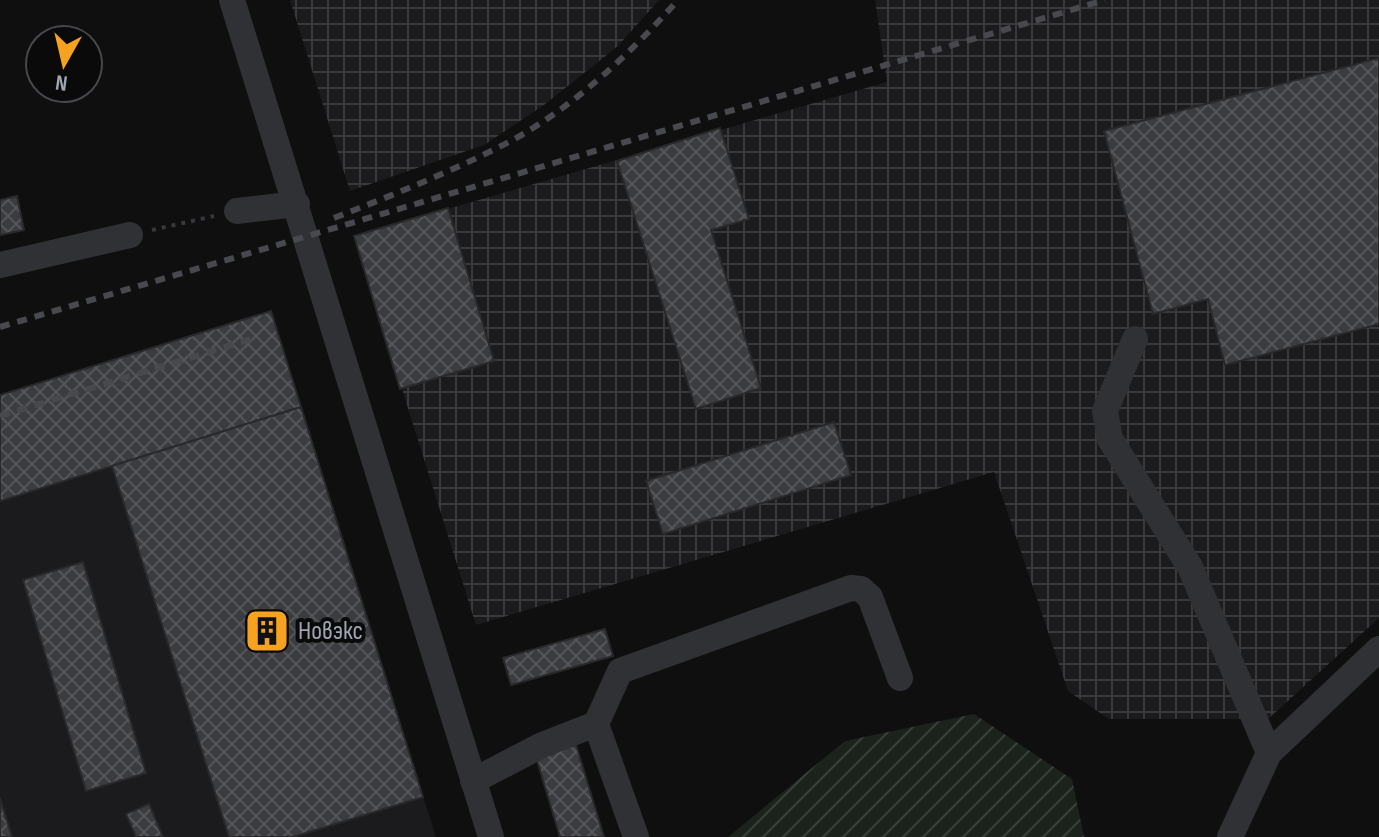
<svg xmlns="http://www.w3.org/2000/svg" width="1379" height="837" viewBox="0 0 1379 837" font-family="'Sofia Sans Condensed',sans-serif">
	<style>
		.built { fill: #1b1b1d }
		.industrial { fill: url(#industrial-grid) }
		.garden { fill: url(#garden-furrows) }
		.building { fill: url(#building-cross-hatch); stroke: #29292c; stroke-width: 2 }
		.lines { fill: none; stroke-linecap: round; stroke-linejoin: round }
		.path { stroke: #36383c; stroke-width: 4; stroke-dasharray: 4 6; stroke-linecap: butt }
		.minor { stroke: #303135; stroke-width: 26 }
		.rail { stroke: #47494e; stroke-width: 6; stroke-dasharray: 10 8; stroke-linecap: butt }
		.labels { text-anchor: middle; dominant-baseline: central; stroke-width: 8; stroke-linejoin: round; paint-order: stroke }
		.poi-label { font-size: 26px; fill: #9fa6b2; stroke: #0a0a0b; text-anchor: start }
	</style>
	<defs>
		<pattern id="industrial-grid" width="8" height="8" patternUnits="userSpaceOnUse" patternTransform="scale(2)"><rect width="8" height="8" fill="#1b1b1d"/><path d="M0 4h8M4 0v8" fill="none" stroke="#39393b"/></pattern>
		<pattern id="garden-furrows" width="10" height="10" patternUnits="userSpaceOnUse" patternTransform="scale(2)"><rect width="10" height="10" fill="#1b231c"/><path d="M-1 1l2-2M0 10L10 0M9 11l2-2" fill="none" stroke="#39403b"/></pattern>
		<pattern id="building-cross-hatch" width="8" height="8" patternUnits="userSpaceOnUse" patternTransform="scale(2)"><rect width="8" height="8" fill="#3b3c40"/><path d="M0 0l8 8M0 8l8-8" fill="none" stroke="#545559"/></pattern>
	</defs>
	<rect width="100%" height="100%" fill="#0f0f10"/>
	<!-- built -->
	<polygon class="built" points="271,311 436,837 0,837 0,395"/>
	<!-- industrial -->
	<g class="industrial">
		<polygon points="290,0 659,0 618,46 544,105 484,145 350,191"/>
		<polygon points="875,0 1379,0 1379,618 1268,719 1109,719 1068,691 994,472 476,625 354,236 887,82"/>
	</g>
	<!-- garden -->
	<polygon class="garden" points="974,714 1072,779 1084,837 728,837 845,741"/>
	<!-- building -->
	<g class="building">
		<polygon points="1379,58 1379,324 1225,365 1208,299 1153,314 1104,131"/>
		<polygon points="720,128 749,219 711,230 761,388 696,409 617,161"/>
		<polygon points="17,196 24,230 0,235 0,200"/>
		<polygon points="448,208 494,361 400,389 354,236"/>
		<polygon points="271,311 301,407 0,501 0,395"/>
		<polygon points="301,407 423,797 293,837 229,837 112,466"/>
		<polygon points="834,422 851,475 663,534 646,481"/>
		<polygon points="83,562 146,773 86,791 23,580"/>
		<polygon points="605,629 613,656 511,685 503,658"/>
		<polygon points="576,745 604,837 560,837 536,757"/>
		<polygon points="0,798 12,837 0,837"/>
		<polygon points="149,804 163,837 136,837 126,814"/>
	</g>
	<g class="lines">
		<!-- path -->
		<polyline class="path" points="152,230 214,216"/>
		<!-- minor -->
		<g class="minor">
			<polyline points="232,0 491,837"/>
			<polyline points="237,211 297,204"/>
			<polyline points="0,265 130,235"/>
			<polyline points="1135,339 1105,411 1110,439 1190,567 1269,753"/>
			<polyline points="596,724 620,671 851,588 861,589 870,597 900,678"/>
			<polyline points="473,781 542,745 596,724 636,837"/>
			<polyline points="1230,837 1269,753 1379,649"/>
		</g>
		<!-- rail -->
		<g class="rail">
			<path d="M334,218C393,195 453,171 509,142C574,107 630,54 678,0"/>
			<polyline points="0,327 1105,0"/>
			<polyline points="0,416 258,337"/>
		</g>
	</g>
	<!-- icons -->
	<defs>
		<g id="building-square" transform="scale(2.3)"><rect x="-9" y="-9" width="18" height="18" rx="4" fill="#f6a221" stroke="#0a0a0b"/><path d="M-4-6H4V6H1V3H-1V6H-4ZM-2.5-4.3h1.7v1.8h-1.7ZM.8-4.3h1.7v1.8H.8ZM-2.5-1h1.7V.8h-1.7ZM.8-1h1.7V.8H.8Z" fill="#111"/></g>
	</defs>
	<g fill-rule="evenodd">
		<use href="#building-square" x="267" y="631"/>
	</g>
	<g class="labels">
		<!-- poi labels -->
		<g class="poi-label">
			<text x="298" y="631">Новэкс</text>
		</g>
	</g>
	<!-- north arrow -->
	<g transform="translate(64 64) rotate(188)"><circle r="38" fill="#0a0a0b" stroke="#46484e" stroke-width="2"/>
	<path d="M0-6L14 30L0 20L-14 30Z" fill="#f6a221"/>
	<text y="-12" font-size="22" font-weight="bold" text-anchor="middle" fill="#9fa6b2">N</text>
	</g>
</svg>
